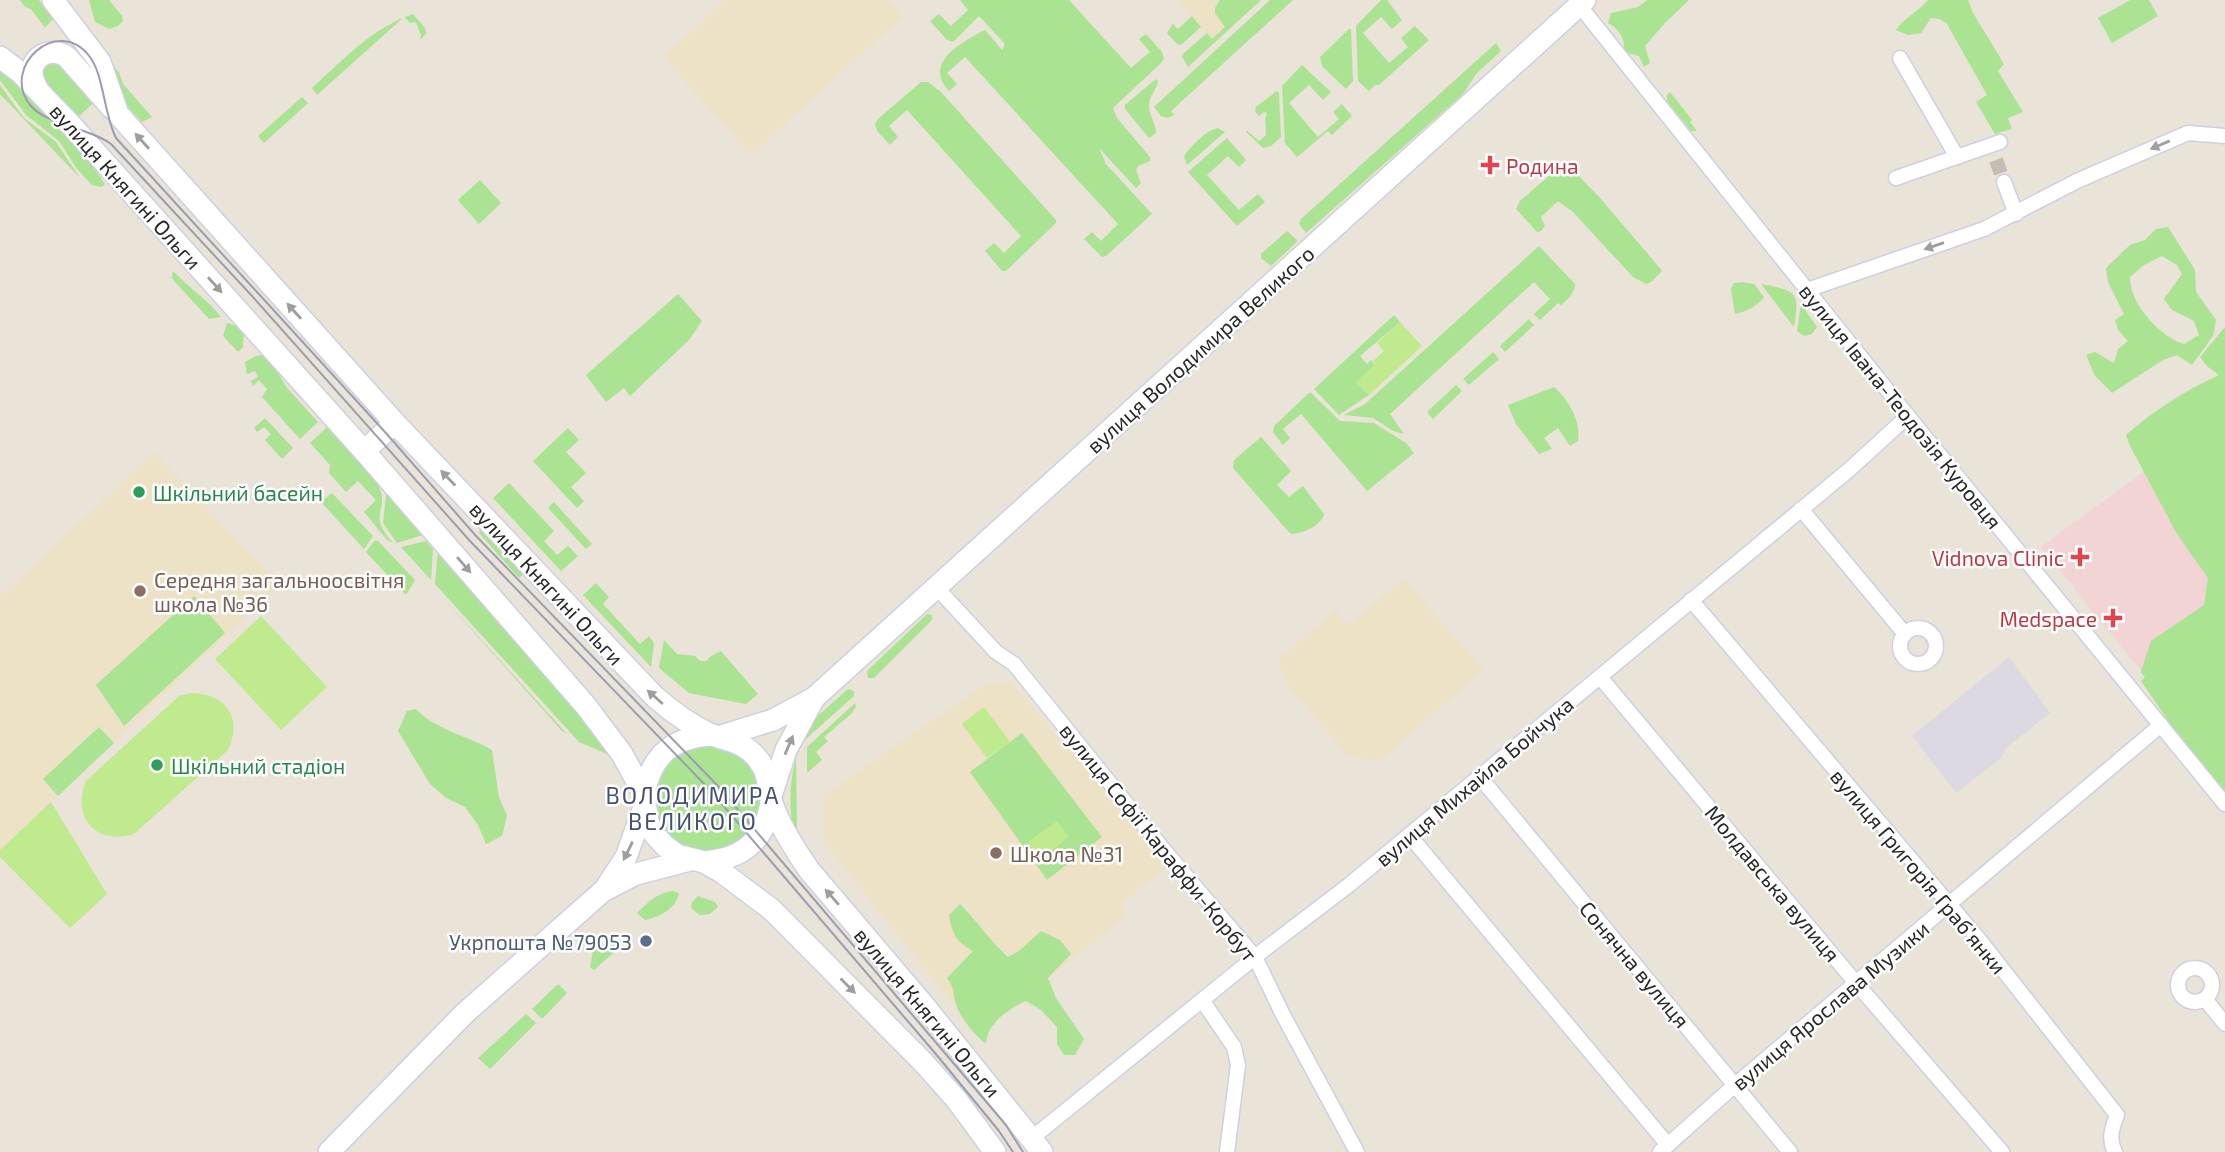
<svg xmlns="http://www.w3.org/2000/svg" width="2225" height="1152" viewBox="0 0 2225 1152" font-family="'Exo 2',sans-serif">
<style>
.industrial{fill:#dcd9e2}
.education{fill:#ede1c6}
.medical{fill:#f2d4d4}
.green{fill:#aae392;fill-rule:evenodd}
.pitch{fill:#bfea8d}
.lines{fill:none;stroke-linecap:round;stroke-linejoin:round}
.street-tunnel{stroke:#c3bdb4;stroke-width:14;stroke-dasharray:14 7;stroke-linecap:butt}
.street-casing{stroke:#cdd0e1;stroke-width:17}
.secondary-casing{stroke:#cdd0e1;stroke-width:24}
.street{stroke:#fff;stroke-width:14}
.secondary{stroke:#fff;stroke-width:21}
.tram{stroke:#9b9db2;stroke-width:2}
.oneway{fill:#9e9e9e}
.health-dot{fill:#e0444e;stroke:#fff;stroke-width:2.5}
.leisure-dot{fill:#2e9e5b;stroke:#fff;stroke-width:2.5}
.education-dot{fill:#8d6e63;stroke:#fff;stroke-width:2.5}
.service-dot{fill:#5c6f8a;stroke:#fff;stroke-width:2.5}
.labels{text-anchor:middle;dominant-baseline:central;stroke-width:5;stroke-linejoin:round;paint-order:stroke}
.health-label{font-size:21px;fill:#be3a42;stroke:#fff;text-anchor:end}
.street-label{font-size:21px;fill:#272727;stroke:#fff}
.leisure-label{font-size:21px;fill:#27864d;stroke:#fff;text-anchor:start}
.education-label{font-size:21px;fill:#785e54;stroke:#fff;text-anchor:start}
.service-label{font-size:21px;fill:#4e5e75;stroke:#fff;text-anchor:end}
.neighbourhood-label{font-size:23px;letter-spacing:2px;fill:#474e77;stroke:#fff}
</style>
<rect width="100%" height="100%" fill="#eae3d7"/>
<!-- industrial -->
<polygon class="industrial" points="2009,657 2050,713 2006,748 2001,758 1956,793 1912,736"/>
<!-- education -->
<g class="education">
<polygon points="726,0 888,0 903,17 751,155 663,57"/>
<polygon points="1177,0 1256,0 1212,40"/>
<polygon points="154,452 280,585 0,850 0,597"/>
<polygon points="1404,579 1484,670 1379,762 1349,757 1289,687 1278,660 1335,610 1348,625"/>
<polygon points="1011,682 1169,866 1120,904 1127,916 977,1035 823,841 823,796 985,684"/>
</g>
<!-- medical -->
<polygon class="medical" points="2225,412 2225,775 2041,547"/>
<!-- green -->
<g class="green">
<polygon points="20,0 39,0 53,19 45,28 31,9 25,7"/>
<polygon points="89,0 109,0 122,16 123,21 118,26 109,29 95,22"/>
<path d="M960 0H1069L1131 68 1150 52 1139 39 1146 34 1162 52 1164 58 1161 63 1113 108 1117 118 1150 157V161L1138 166 1136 170 1141 183 1136 188 1099 148 1106 164 1152 214 1106 256 1102 257 1084 239 1092 232 1101 241 1118 224 965 57 947 73 957 84 949 91C922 63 962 42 985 30L1002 50 1005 44 979 16 953 42 947 40 930 21 939 14 951 26 968 10Z"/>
<polygon points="1220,0 1261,0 1188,67 1182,57 1184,53 1207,33 1212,39 1225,27 1215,13 1215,8"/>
<polygon points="1270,0 1293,0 1171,111 1174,115 1168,118 1161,116 1154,107"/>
<polygon points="1381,0 1387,0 1402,20 1392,29 1381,17 1363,33 1389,63 1408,47 1401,38 1415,26 1429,40 1379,85 1375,85 1369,91 1358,81 1356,26"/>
<path d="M1647 0H1689L1665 23 1645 46 1650 63 1644 67 1639 56 1624 52C1625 39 1620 29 1608 23L1611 13 1638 7Z"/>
<path d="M1928 0H1968L1973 13 2004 64 1998 71 2023 112 2008 118 2012 129 1995 134 1976 102 1987 95 1947 24 1940 19 1931 18 1921 33 1908 35 1896 30C1904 18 1919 11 1928 0Z"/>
<polygon points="2130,0 2149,0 2158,16 2112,43 2098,18"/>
<path d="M413 14 425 28 426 34 420 40 421 35 416 22 410 23 404 17 317 95 312 88C343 60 372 28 413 14Z"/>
<polygon points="1192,16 1201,27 1181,45 1177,44 1167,33 1173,24 1178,29"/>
<polygon points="1349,29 1351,29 1353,81 1346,89 1322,66 1320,57"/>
<polygon points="1496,43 1501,51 1476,74 1463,94 1306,233 1299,224 1301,219"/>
<polygon points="95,46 119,72 123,84 152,117 142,122 116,94"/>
<polygon points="56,59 96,101 79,116 70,113 36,73 37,68"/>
<polygon points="1302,65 1331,92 1323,100 1309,85 1289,103 1318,137 1339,119 1333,112 1342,104 1352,116 1332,135 1328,131 1297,157 1285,143 1282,86"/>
<path d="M0 68C42 99 77 141 105 184L102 187 92 185 77 169 59 141 26 115 0 80Z"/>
<path d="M1156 79 1158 82C1156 90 1150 95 1149 104 1148 114 1156 122 1156 133L1149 138 1125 109V105Z"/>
<polygon points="921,82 928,82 941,92 1056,220 1056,223 1006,271 1002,271 985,251 994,243 1004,253 1021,236 907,110 889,126 898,137 890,145 877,131 875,124 878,119"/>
<polygon points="0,85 24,118 56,142 80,178 0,94"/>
<polygon points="1277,91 1279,93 1281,137 1271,146 1263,148 1246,132 1246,130 1259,141 1266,135 1265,119 1267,113 1264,112 1259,116 1255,111 1256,107"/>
<polygon points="1670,92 1692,120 1690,122 1697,131 1691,131 1667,101 1667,95"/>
<polygon points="302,97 308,103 264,143 258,136"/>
<path d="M1218 128 1225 132 1187 165 1184 156C1191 146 1205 131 1218 128Z"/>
<polygon points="1227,138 1246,160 1239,167 1228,156 1207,175 1239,210 1258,194 1265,202 1237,226 1188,172"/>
<polygon points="1565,162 1600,198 1659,267 1662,271 1651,282 1646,284 1633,277 1572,211 1559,202 1557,202 1541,217 1545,226 1541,231 1537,232 1516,209 1520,201"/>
<polygon points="480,180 501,203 479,224 458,200"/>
<path d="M2168 227 2195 270 2196 292 2216 320 2213 336 2192 365 2177 355 2163 360 2112 393 2095 376 2086 355 2095 352 2114 363 2118 349 2128 341 2118 330 2115 320 2124 314 2108 282 2106 268 2130 245 2145 240 2156 229ZM2162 256 2177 265 2182 274 2164 299 2172 310 2194 321 2199 335 2184 344C2160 337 2129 303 2130 277L2144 265Z"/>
<polygon points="1287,231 1297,240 1296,243 1271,266 1261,258 1261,254"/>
<path d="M1539 246 1575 284C1575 293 1567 300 1561 305L1558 303 1540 320 1534 314 1550 299 1534 282 1390 414 1404 434 1393 431 1373 418 1344 415 1365 404Z"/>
<path d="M173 271C189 288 207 299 221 317L209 319 175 282 172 278Z"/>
<path d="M1742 282 1754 284 1764 297C1758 306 1745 312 1735 314L1731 289 1734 283Z"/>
<path d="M1761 284C1797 291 1800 291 1794 327Z"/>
<polygon points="678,294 702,321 689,340 630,396 624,388 606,402 586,375"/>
<polygon points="1801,304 1817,327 1812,334 1804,336 1797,331"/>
<polygon points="1394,315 1400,322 1360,356 1367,364 1371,360 1375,365 1356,382 1369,395 1339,415 1314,389"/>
<polygon points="1529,319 1534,325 1505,352 1500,346"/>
<polygon points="227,323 237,326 244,332 243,347 238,352 223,336"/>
<path d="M2225 327V793L2190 753 2141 681 2145 677 2141 672 2151 641 2204 605 2208 578 2177 534 2130 446 2126 435C2153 411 2186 390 2219 375L2208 367 2200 357Z"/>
<polygon points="1493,352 1499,359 1469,385 1463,379"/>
<polygon points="263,355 268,357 287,388 318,422 300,439 262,397 267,389 259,380 253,386 251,381 258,377 255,371 247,374 245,362 256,356"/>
<polygon points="1456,385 1462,391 1433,419 1427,412"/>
<path d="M1554 387C1569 400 1581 421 1578 441L1570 446 1558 428 1544 438 1552 449 1539 454 1516 424 1508 405Z"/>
<polygon points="1310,392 1340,421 1374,423 1406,443 1414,453 1367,491 1301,414 1283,429 1290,438 1283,445 1273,432 1274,426"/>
<polygon points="265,418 293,448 282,459 265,440 271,434 264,427 257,432 254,428"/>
<path d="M327 427C340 442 372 471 379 487 390 511 366 513 393 543L387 540 364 512 376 500 358 481 346 492 329 473 330 465 310 443Z"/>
<polygon points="568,428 579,440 566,452 586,473 571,487 584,501 577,508 533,461"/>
<path d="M1261 437 1291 471 1277 485 1289 497 1303 486 1324 514C1321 526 1304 533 1291 534L1287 530 1233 468 1234 460Z"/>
<polygon points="509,483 554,531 544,541 557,555 568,546 578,556 561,571 493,498"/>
<polygon points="385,487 426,534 397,543 383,523 386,496"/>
<polygon points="332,493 373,536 364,549 321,502"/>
<polygon points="554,502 592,544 586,549 548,508"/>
<polygon points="471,516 526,572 519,578 479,533 480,528"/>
<polygon points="374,541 378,541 415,580 406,595 366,552"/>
<polygon points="426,541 433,549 431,580 401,547"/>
<polygon points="438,550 595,730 612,756 579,742 435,584"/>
<polygon points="596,583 609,597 603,604 640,644 649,636 654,643 651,667 583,595"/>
<polygon points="435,589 567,734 562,731"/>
<polygon points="194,596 225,633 124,726 96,685"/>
<polygon points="927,614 932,615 932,620 874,678 868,678 867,671"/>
<polygon points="664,640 677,654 695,656 700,661 706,661 711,656 721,651 758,694 746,704 689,693 659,668"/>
<polygon points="848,689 854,691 854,696 806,739 803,735 811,722"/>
<polygon points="855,703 856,707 852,713 824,737 828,741 816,752 822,760 807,773 807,747"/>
<path d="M416 709C434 729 468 736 492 750L499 797 507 816 502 836 486 844 478 825 465 807 446 798 430 784 398 731 407 711Z"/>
<polygon points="99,727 114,743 58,796 43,779"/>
<polygon points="1022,733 1102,837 1047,880 970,772"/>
<polygon points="708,741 742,755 754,769 760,786 761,805 755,822 744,837 729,848 711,853 676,845 653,817 652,781 673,751"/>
<path d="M796 757 797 830 794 831C788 806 790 782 796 757Z"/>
<path d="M672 891 679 893C676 909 659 917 645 920L637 913C647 903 657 893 672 891Z"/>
<polygon points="698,896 715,902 718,907 710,914 699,915 691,908 692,902"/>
<path d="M960 904C977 921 990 941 1008 957L1019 951 1041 931 1060 940 1071 954 1048 978 1056 998 1084 1039 1075 1055H1064L1057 1044V1027L1041 1010 1026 1001C1008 1009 987 1023 986 1044 976 1037 959 1016 956 1004 952 992 956 990 947 978L973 951C957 942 952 935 949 915Z"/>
<polygon points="603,944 618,944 621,946 594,970 590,967 593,951"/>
<polygon points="558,984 567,993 542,1019 532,1009"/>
<polygon points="526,1014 536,1023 490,1069 478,1058"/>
</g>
<!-- pitch -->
<g class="pitch">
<polygon points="1400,322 1422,346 1369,395 1356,382 1376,364 1373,361 1384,351 1377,343"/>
<polygon points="261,616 327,687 281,730 215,659"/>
<path d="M191 693C226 693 243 718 228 750L134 834C96 846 71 817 86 781L179 696Z"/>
<polygon points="984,707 1010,742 987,758 962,724"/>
<polygon points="51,802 107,894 70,928 0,857 0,850"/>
<polygon points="1057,821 1069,837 1040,859 1028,842"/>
</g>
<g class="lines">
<!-- street-tunnel -->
<polyline class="street-tunnel" points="1996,160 2004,182"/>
<!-- street casing -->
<g class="street-casing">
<g id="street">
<polyline points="1579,5 1908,416 2225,804"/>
<polyline points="1900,58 1957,157"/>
<polyline points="1896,178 2000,142"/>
<polyline points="2004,182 2016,214"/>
<polyline points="1807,290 1984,229 2079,180 2188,133 2225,136"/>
<polyline points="1801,509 1905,634"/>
<polyline points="936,587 996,652 1014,664 1159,844 1255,957 1283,1015 1357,1152"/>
<path d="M1691 600 1982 943 2117 1115C2112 1128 2108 1139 2115 1152"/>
<circle cx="1918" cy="646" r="18"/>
<polyline points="1600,677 1856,983 2002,1152"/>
<polyline points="1479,776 1790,1152"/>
<polyline points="1409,835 1668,1145"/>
<circle cx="2195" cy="985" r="17"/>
<polyline points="2205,999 2225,1024"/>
<polyline points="1202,1000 1234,1047 1238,1065 1227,1152"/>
<polyline points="1032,1138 1265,949 1349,885 1850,469 1908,416"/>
<polyline points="1660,1152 1735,1085 2161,725"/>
</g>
</g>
<!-- secondary casing -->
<g class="secondary-casing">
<g id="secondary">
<path d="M53 0 100 62 118 114 395 423 655 697C671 711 690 725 710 734 727 741 743 741 757 758 770 774 767 786 772 803 779 825 796 851 809 870L922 1003 1042 1152"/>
<polyline points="0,57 21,73 72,126 364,451 586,706 622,754 644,794 648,822 655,835 665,846 677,855 704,862 723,873 771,909 923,1062 956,1099 995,1152"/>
<path d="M38 90C35 84 32 79 32 73 32 54 54 47 67 57L112 108"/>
<polyline points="364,451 395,423"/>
<polyline points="721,736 773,720 814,698 1585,0"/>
<polyline points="772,793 786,750 814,698"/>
<path d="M644 794C651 756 672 737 712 735"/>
<path d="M704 862C743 859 765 841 771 802"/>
<polyline points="607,886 626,857 644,807"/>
<polyline points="329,1152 465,1013 603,891 636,874 690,860"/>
</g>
</g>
<!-- street -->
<use href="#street" class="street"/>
<!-- secondary -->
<use href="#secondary" class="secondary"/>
<!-- tram -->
<path class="tram" d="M1013 1152 999 1131 935 1053 709 789 470 541 252 296 111 144C88 127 48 126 30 105 0 67 58 14 90 57 104 76 104 115 116 138L385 432 476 536 716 784 1006 1125 1023 1152"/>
</g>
<!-- one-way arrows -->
<defs><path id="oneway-solid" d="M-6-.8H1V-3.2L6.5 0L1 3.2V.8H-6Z" transform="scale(1.75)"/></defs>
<g class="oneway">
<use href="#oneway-solid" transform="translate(142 141) rotate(-132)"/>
<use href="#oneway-solid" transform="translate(2160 145) rotate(157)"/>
<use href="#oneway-solid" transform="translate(1934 246) rotate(161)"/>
<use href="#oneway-solid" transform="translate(215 285) rotate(48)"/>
<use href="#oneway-solid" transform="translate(294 311) rotate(-132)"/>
<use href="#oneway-solid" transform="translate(448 478) rotate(-134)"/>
<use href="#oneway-solid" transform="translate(464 565) rotate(49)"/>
<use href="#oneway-solid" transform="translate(655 697) rotate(-138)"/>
<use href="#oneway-solid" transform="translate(789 745) rotate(-67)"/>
<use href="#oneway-solid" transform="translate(628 851) rotate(116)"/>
<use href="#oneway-solid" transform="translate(832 897) rotate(-131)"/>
<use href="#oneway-solid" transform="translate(848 986) rotate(45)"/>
</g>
<!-- markers -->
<g class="health-dot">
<path d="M1486.5 154.5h7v7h7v7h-7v7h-7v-7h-7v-7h7z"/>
<path d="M2076.5 546.5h7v7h7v7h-7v7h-7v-7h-7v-7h7z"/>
<path d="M2109.5 607.5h7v7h7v7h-7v7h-7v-7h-7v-7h7z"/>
</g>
<g class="leisure-dot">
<circle cx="139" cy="492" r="7"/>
<circle cx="157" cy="765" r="7"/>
</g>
<g class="education-dot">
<circle cx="140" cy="591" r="7"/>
<circle cx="996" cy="853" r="7"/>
</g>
<circle class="service-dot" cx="646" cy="941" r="7"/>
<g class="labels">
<!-- health labels -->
<g class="health-label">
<text x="1506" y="165" text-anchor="start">Родина</text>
<text x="2064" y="557">Vidnova Clinic</text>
<text x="2097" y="618">Medspace</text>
</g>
<!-- street labels -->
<g class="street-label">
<text transform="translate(126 186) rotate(48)">вулиця Княгині Ольги</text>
<text transform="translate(1200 349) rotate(-42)">вулиця Володимира Великого</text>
<text transform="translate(1901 406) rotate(51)">вулиця Івана-Теодозія Куровця</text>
<text transform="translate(547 583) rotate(47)">вулиця Княгині Ольги</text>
<text transform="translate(1474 781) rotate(-40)">вулиця Михайла Бойчука</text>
<text transform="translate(1159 842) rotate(51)">вулиця Софії Караффи-Корбут</text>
<text transform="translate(1919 871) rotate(50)">вулиця Григорія Грабʼянки</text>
<text transform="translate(1773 883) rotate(50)">Молдавська вулиця</text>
<text transform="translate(1635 964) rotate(50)">Сонячна вулиця</text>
<text transform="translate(1830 1005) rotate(-40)">вулиця Ярослава Музики</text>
<text transform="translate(928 1012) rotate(50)">вулиця Княгині Ольги</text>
</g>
<!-- leisure labels -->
<g class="leisure-label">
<text x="153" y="492">Шкільний басейн</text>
<text x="171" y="765">Шкільний стадіон</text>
</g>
<!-- education labels -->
<g class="education-label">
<text x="154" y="579">Середня загальноосвітня<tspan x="154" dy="24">школа №36</tspan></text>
<text x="1010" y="853">Школа №31</text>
</g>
<!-- service labels -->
<g class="service-label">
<text x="632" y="941">Укрпошта №79053</text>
</g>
<!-- neighbourhood labels -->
<g class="neighbourhood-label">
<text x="693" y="795">ВОЛОДИМИРА<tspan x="693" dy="26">ВЕЛИКОГО</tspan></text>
</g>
</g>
</svg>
